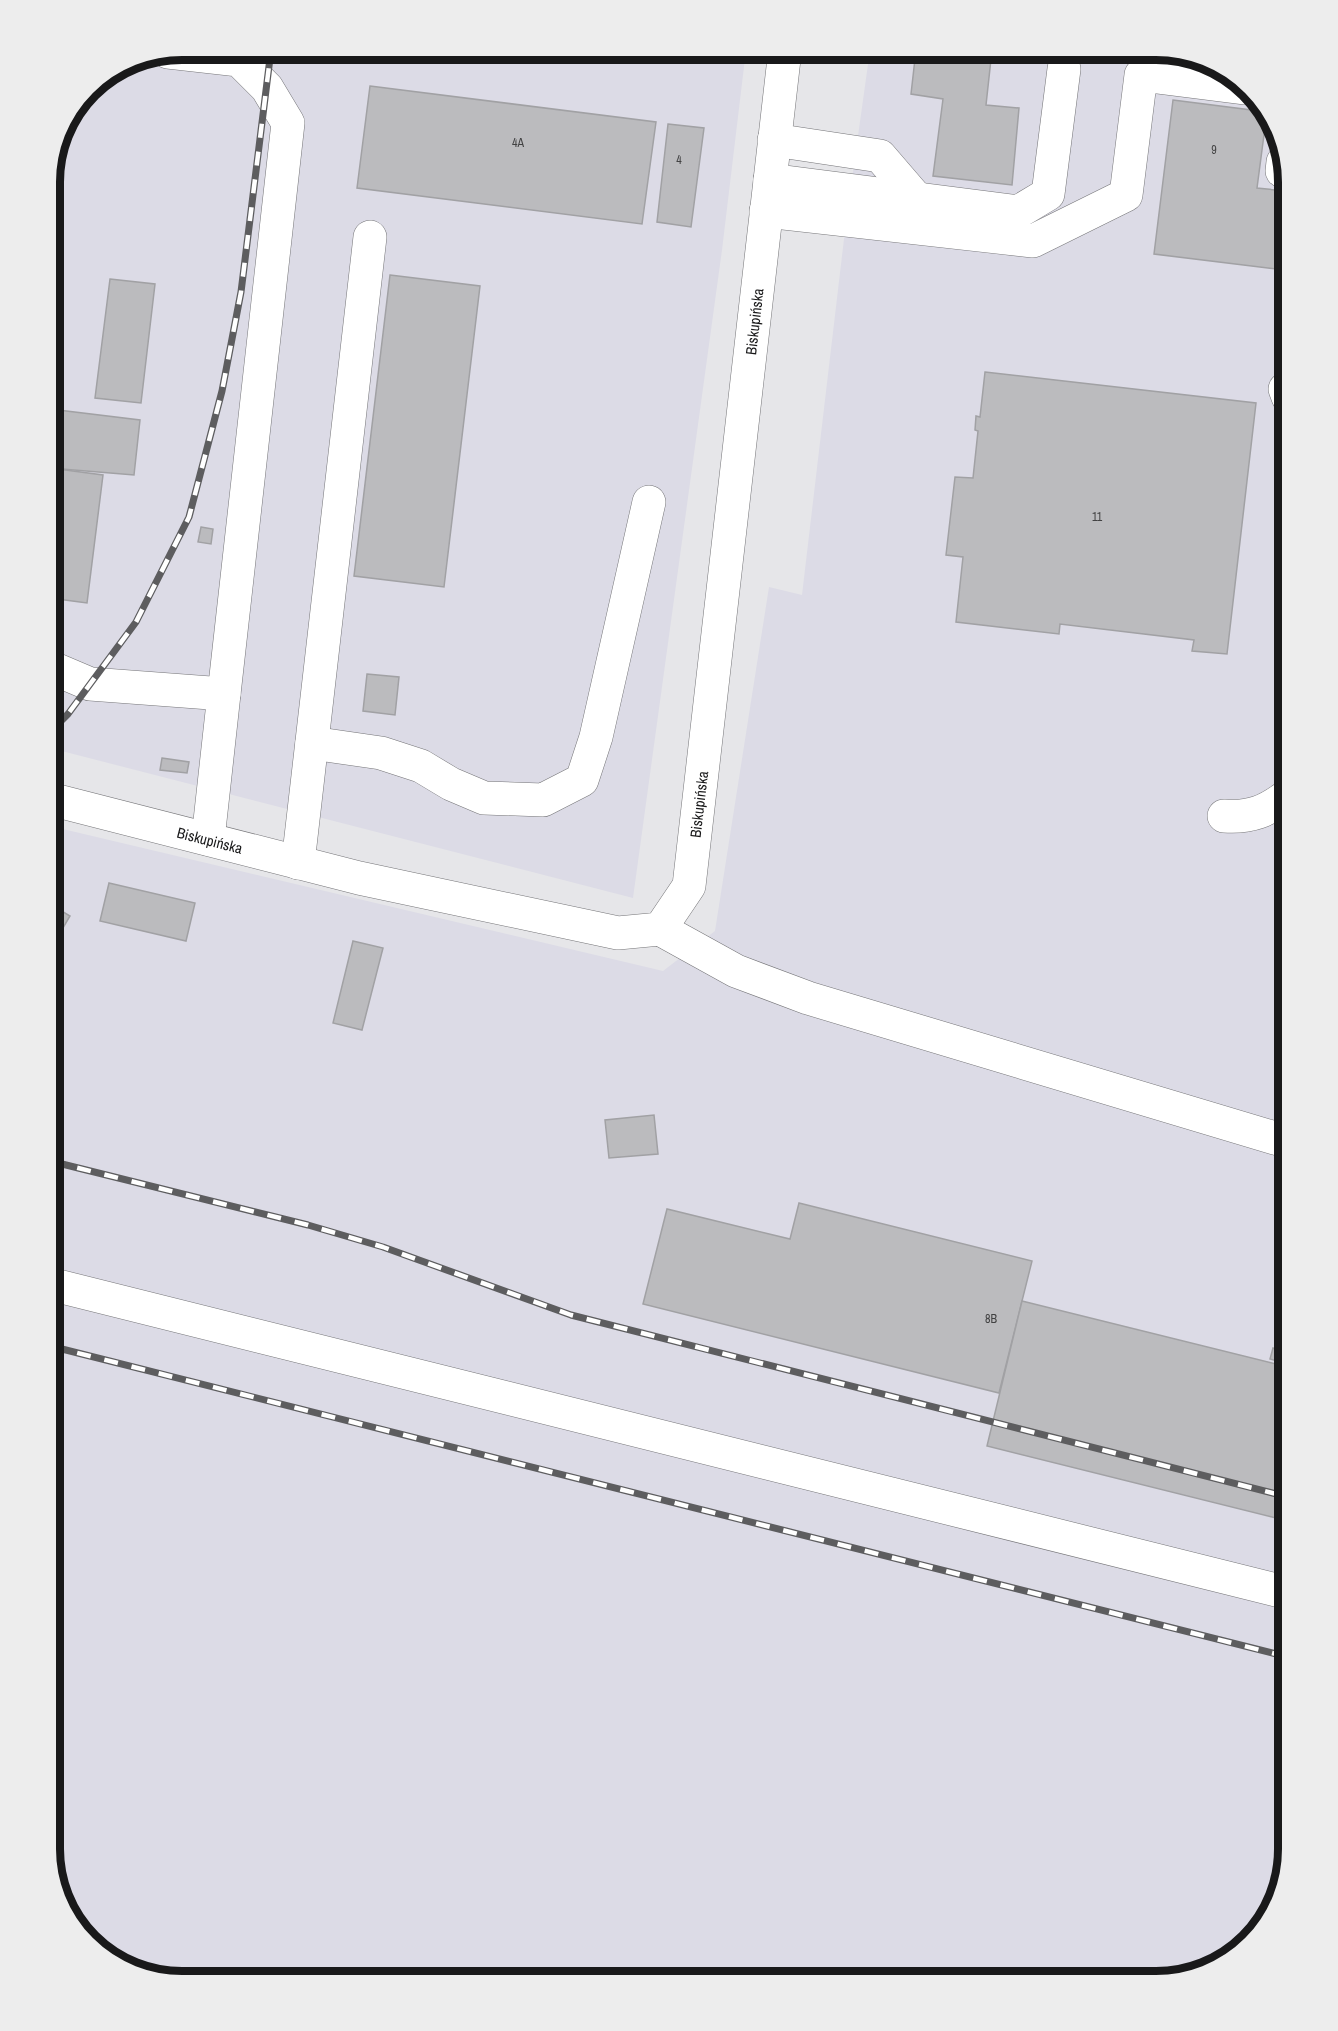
<svg xmlns="http://www.w3.org/2000/svg" width="1338" height="2031" viewBox="0 0 1338 2031" font-family="'Archivo Narrow',sans-serif">
<style>
.built{fill:#dcdbe6}
.building{fill:#bbbbbe;stroke:#a1a1a4;stroke-width:1.5}
.lines{fill:none;stroke-linecap:round;stroke-linejoin:round}
.minor-casing{stroke:#757578;stroke-width:34}
.minor{stroke:#fff;stroke-width:33}
.rail-casing{stroke:#5d5d5f;stroke-width:7}
.rail{stroke:#fff;stroke-width:4.5;stroke-dasharray:14;stroke-linecap:butt}
.labels{text-anchor:middle;dominant-baseline:central;stroke-width:6;stroke-linejoin:round;paint-order:stroke}
.number-label{font-size:12px;fill:#424243}
.street-label{font-size:15px;fill:#19191a;stroke:#fff}
.rim{fill:none;stroke:#19191a;stroke-width:8}
</style>
<rect width="100%" height="100%" fill="#e6e6e9"/>
<!-- built -->
<g class="built">
<polygon points="182,50 746,50 722,250 633,898 50,748 50,173 60,131 88,88 131,59"/>
<polygon points="870,50 1165,50 1223,67 1271,116 1288,182 1288,1850 1271,1916 1222,1964 1157,1981 174,1981 115,1964 67,1915 50,1849 50,826 663,971 715,931 769,587 802,595 846,222"/>
</g>
<!-- building -->
<g class="building">
<polygon points="916,50 992,50 986,105 1019,108 1012,185 933,176 943,99 911,94"/>
<polygon points="370,86 656,122 642,224 357,188"/>
<polygon points="1173,100 1267,112 1257,188 1285,191 1276,269 1154,254"/>
<polygon points="668,124 704,128 691,227 657,222"/>
<polygon points="390,275 480,286 444,587 354,576"/>
<polygon points="110,279 155,284 141,403 95,398"/>
<polygon points="985,372 1256,403 1227,654 1192,651 1194,640 1060,624 1059,634 956,622 963,557 946,555 955,477 973,478 978,431 975,430 976,416 980,417"/>
<polygon points="50,409 140,420 134,475 50,468"/>
<polygon points="50,468 103,475 87,603 50,598"/>
<polygon points="201,527 213,529 211,544 198,542"/>
<polygon points="367,674 399,677 395,715 363,711"/>
<polygon points="162,758 189,762 187,773 160,770"/>
<polygon points="109,883 195,903 186,941 100,921"/>
<polygon points="50,904 70,916 50,950"/>
<polygon points="353,941 383,948 362,1030 333,1023"/>
<polygon points="654,1115 658,1154 609,1158 605,1120"/>
<polygon points="799,1203 1032,1261 999,1393 643,1304 667,1209 790,1239"/>
<polygon points="50,1224 59,1226 56,1241 50,1239"/>
<polygon points="1022,1301 1288,1367 1288,1521 987,1446"/>
<polygon points="1273,1348 1288,1352 1288,1364 1270,1359"/>
</g>
<g class="lines">
<!-- minor casing -->
<g class="minor-casing">
<g id="minor">
<polyline points="168,52 239,60 267,88 288,123 224,694"/>
<polyline points="774,140 880,156 917,199"/>
<polyline points="1283,162 1282,171 1286,172"/>
<polyline points="770,180 1018,212 1048,194 1064,69"/>
<polyline points="766,211 1033,241 1126,195 1141,75 1244,88"/>
<polyline points="1285,389 1288,397"/>
<polyline points="50,667 90,684 224,694 208,839"/>
<polyline points="312,743 381,753 421,766 451,784 484,798 543,800 582,780 596,737 649,502"/>
<path id="s1" d="M50 799 359 878 618 933 660 929 689 886 785 50"/>
<path d="M1224 816C1251 818 1267 811 1288 795"/>
<polyline points="298,863 370,237"/>
<polyline points="660,929 736,971 808,998 1288,1142"/>
<polyline points="50,1284 1288,1593"/>
</g>
</g>
<!-- minor -->
<use href="#minor" class="minor"/>
<!-- rail casing -->
<g class="rail-casing">
<g id="rail">
<polyline points="50,732 68,714 136,622 189,517 222,391 241,292 271,50"/>
<polyline points="50,1161 308,1225 383,1247 571,1315 1288,1497"/>
<polyline points="50,1346 1288,1657"/>
</g>
</g>
<!-- rail -->
<use href="#rail" class="rail"/>
</g>
<g class="labels">
<!-- number labels -->
<g class="number-label">
<text x="518" y="143">4A</text>
<text x="1214" y="150">9</text>
<text x="679" y="160">4</text>
<text x="1097" y="517">11</text>
<text x="991" y="1319">8B</text>
</g>
<!-- street labels -->
<g class="street-label">
<text stroke="none"><textPath href="#s1" startOffset="1246">Biskupińska</textPath></text>
<text stroke="none"><textPath href="#s1" startOffset="760">Biskupińska</textPath></text>
<text stroke="none"><textPath href="#s1" startOffset="165">Biskupińska</textPath></text>
</g>
</g>
<!-- crop -->
<path d="M0 0H1338V2031H0ZM182 60H1156A122 122 0 0 1 1278 182V1849A122 122 0 0 1 1156 1971H182A122 122 0 0 1 60 1849V182A122 122 0 0 1 182 60Z" fill="#ededed" fill-rule="evenodd"/>
<path class="rim" d="M182 60H1156A122 122 0 0 1 1278 182V1849A122 122 0 0 1 1156 1971H182A122 122 0 0 1 60 1849V182A122 122 0 0 1 182 60Z"/>
</svg>
